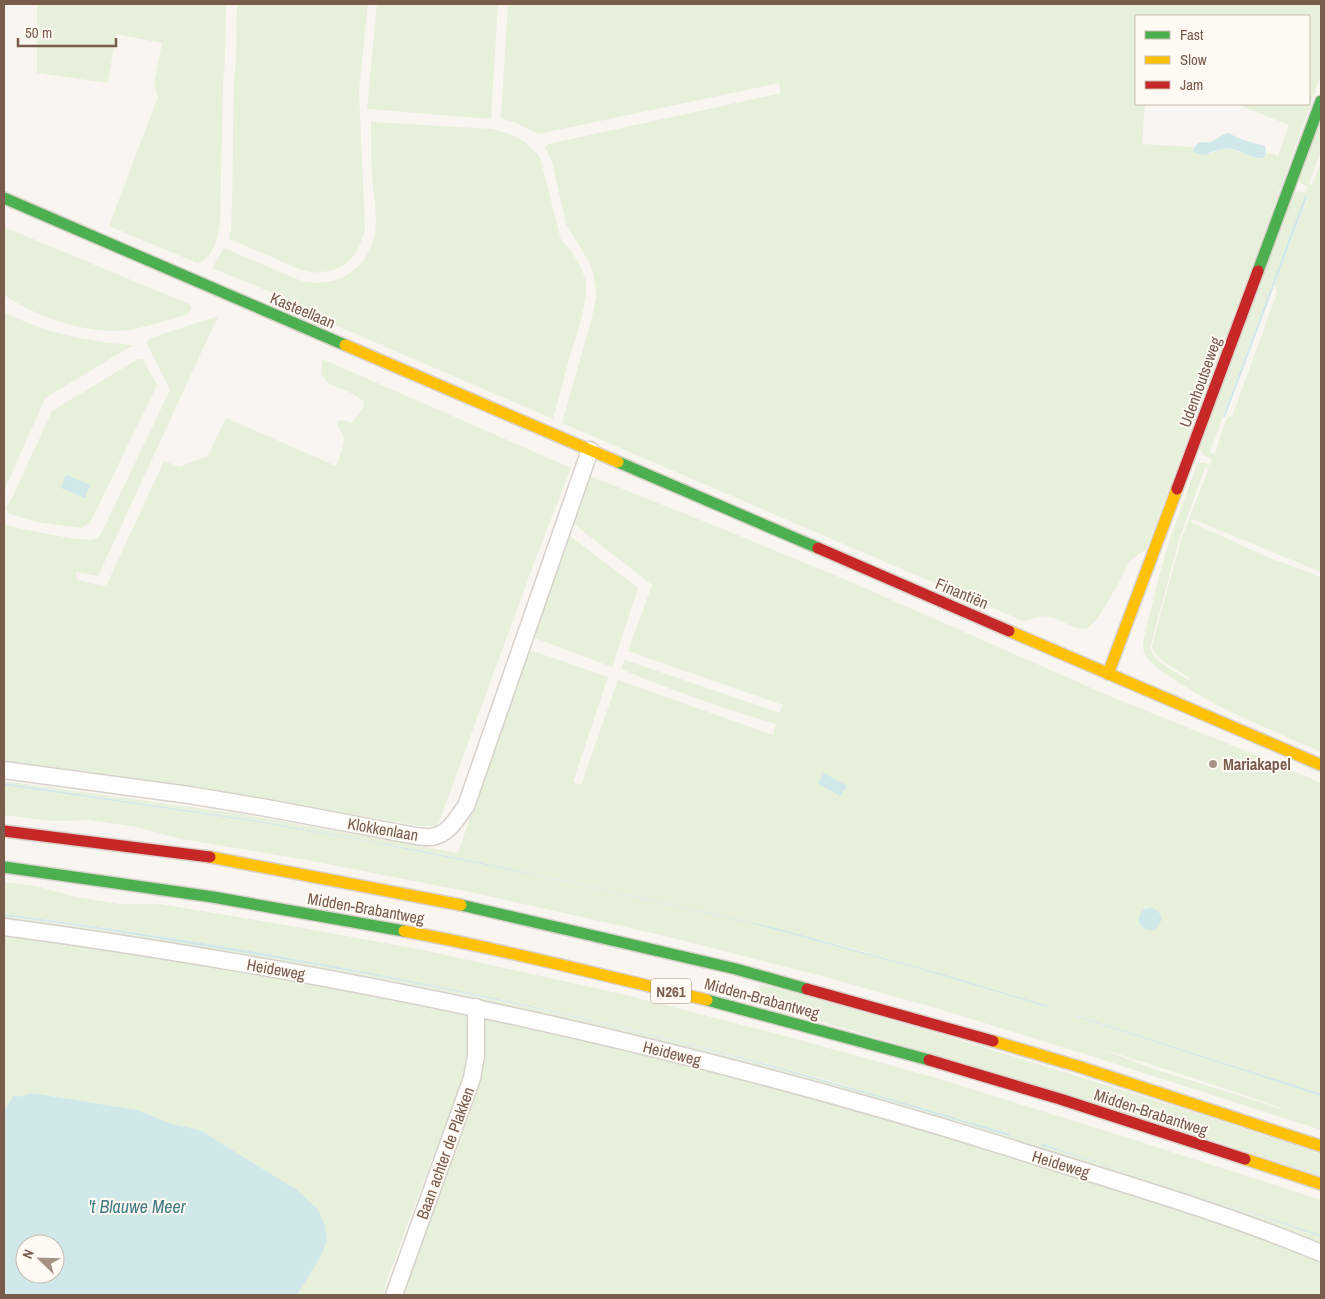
<svg xmlns="http://www.w3.org/2000/svg" width="1325" height="1299" viewBox="0 0 1325 1299" font-family="'Archivo Narrow',sans-serif">
<style>
.green{fill:#e7f0db;fill-rule:evenodd}
.water{fill:#d0e8ea;fill-rule:evenodd}
.lines{fill:none;stroke-linecap:round;stroke-linejoin:round}
.street-casing{stroke:#d7d1cb;stroke-width:19}
.fast-casing{stroke:#d9d2cb;stroke-width:14}
.slow-casing{stroke:#d9d2cb;stroke-width:14}
.jam-casing{stroke:#d9d2cb;stroke-width:14}
.street{stroke:#fefefd;stroke-width:16}
.fast{stroke:#4caf50;stroke-width:11}
.slow{stroke:#ffc107;stroke-width:11}
.jam{stroke:#c62828;stroke-width:11}
.poi-dot{fill:#a69286;stroke:#fffaf3;stroke-width:2}
.labels{text-anchor:middle;dominant-baseline:central;stroke-width:4;stroke-linejoin:round;paint-order:stroke}
.shield{fill:#fffaf3;stroke:#a28b7f;stroke-width:1}
.shield-label{font-size:15px;font-weight:bold;fill:#7a5c4d}
.street-label{font-size:16px;fill:#7a5c4d;stroke:#fffaf3}
.poi-label{font-size:16px;font-weight:bold;fill:#7a5c4d;stroke:#fffaf3;text-anchor:start}
.water-label{font-size:18px;font-style:italic;fill:#437c86;stroke:#fffaf3}
</style>
<rect width="100%" height="100%" fill="#f9f5f0"/>
<!-- green -->
<g class="green">
<path d="M37 4H226L225 58 223 85 220 222C218 236 214 259 197 263L109 226 158 97 154 83 162 43 116 34 108 83 37 73Z"/>
<path d="M237 4H368L359 90 365 230C358 251 352 266 329 271 323 272 316 273 310 272 298 270 286 263 274 258 259 252 244 245 229 239L231 229 232 204 234 79 236 60Z"/>
<polygon points="377,4 498,4 491,119 367,109"/>
<path d="M508 4H1321V75L1263 236 1146 550 1138 554 1129 562 1118 584 1098 618 1087 629 1073 627 1055 618 1042 616 1023 621 562 423 591 321 596 299V291L593 272 589 262 566 224 552 162 545 147 549 144 781 93 779 83 538 134 516 123 501 118ZM1136 16H1309V104H1236L1289 125 1278 156 1266 152 1264 158 1258 159 1232 149H1221L1209 154 1193 152 1194 147 1142 144 1145 104H1136Z"/>
<path d="M1321 119V151L1309 183 1310 185H1312L1321 162V572L1192 519 1191 522 1265 556 1321 577V752C1270 729 1216 709 1169 676 1161 671 1152 664 1146 656 1143 651 1143 647 1143 641L1161 569 1171 536 1197 464 1203 462 1209 465V467L1212 459 1203 455 1199 448 1294 193 1301 191 1305 193 1308 187 1302 184 1299 178ZM1306 195 1308 197 1275 284 1277 293 1232 417 1228 415 1214 455 1213 453H1211L1210 451ZM1207 467 1208 470 1181 540 1152 646C1154 659 1179 671 1190 678V680H1189C1177 673 1153 661 1150 648L1179 540 1205 468Z"/>
<path d="M371 122 493 129 515 136 525 142 540 157 561 240C572 251 581 264 585 279 590 299 575 339 569 359 564 379 558 399 553 419L342 328 299 311 284 299 273 293 212 268 224 248 299 280C335 290 368 271 375 233 378 216 373 193 372 176 371 158 371 140 371 122Z"/>
<path d="M4 227 191 305V309L187 315C170 319 153 325 135 329 92 337 39 318 4 295Z"/>
<path d="M4 312C44 333 88 342 133 345L45 398 4 491Z"/>
<path d="M218 316 98 576 76 572 77 580 103 586 107 584 164 461 179 467 208 456 226 418 336 466C339 457 346 444 343 435 342 431 338 428 337 424L338 421 342 420 352 423 363 408 364 404 362 400 351 393 329 384 321 374 322 359 571 468 534 563 439 822 436 826H420C282 802 143 777 4 762V522L6 525 22 529 69 538 90 540 98 538 102 532 170 390 147 344 148 340 154 337Z"/>
<polygon points="138,359 144,359 146,365 157,385 90,523 81,528 36,522 8,513 6,508 13,496 52,411"/>
<path d="M590 476 718 527 851 582 1114 698 1251 753 1321 783V1094L1076 1015 1075 1016 1321 1096V1130L1091 1056 936 1008 814 974 661 935 475 893 312 861 181 839 137 827 89 820 51 821 4 815V785L257 822 365 841 536 875 750 923 913 967 1048 1007V1006L855 949 746 921 516 870 418 850 259 821 4 783V781L241 814 458 853 527 649 608 677 573 782 581 785 618 680 773 735 776 724C725 709 671 690 621 669L625 660 780 713 783 705 628 651 652 585 574 524ZM1099 1048 1239 1093 1294 1113 1151 1068Z"/>
<polygon points="569,535 638,588 612,667 532,637"/>
<path d="M4 882 36 886 76 897 119 904H160L297 927 423 950 618 993 774 1033 933 1077 1122 1136 1321 1200V1235L1043 1144 1042 1146C1136 1173 1229 1205 1321 1237V1247L744 1066 4 923V916L124 933 282 958 409 982 569 1016 650 1035 859 1090C832 1080 802 1074 774 1066 715 1050 655 1035 596 1021 400 976 202 939 4 914ZM865 1092 1011 1135V1136Z"/>
<path d="M4 932 171 956 466 1014 469 1029 468 1065 459 1098 432 1159 387 1280 383 1295H297L320 1258 318 1209 297 1190 200 1130 172 1124 137 1110 32 1093C17 1097 11 1098 4 1113Z"/>
<path d="M761 984C950 1035 1136 1093 1321 1154V1176C1134 1114 946 1055 756 1004Z"/>
<polygon points="490,1017 809,1094 1156,1199 1321,1258 1321,1295 401,1295 425,1226 471,1108 480,1066 483,1022"/>
</g>
<!-- water -->
<g class="water">
<path d="M1229 133C1241 141 1253 142 1265 146L1266 152 1264 158C1252 160 1242 150 1231 149 1221 147 1213 153 1203 155L1193 152C1196 140 1201 143 1210 142 1217 140 1221 134 1229 133Z"/>
<polygon points="1308,195 1225,417 1223,417 1305,196"/>
<polygon points="66,475 90,485 85,498 61,488"/>
<polygon points="824,773 847,786 840,796 818,783"/>
<polygon points="4,783 259,821 418,850 516,870 776,928 935,972 1048,1006 1047,1007 913,967 750,923 536,875 365,841 257,822 4,785"/>
<circle cx="1150" cy="919" r="11"/>
<path d="M4 914C268 948 531 1000 788 1070 839 1084 891 1099 943 1114 957 1119 972 1123 987 1127 995 1130 1005 1132 1011 1135L1009 1136C890 1100 771 1065 650 1035 503 999 353 970 203 946 137 935 71 924 4 916Z"/>
<polygon points="1075,1015 1321,1094 1321,1096 1075,1016"/>
<path d="M32 1093 137 1110 172 1124 200 1130 297 1190 318 1209 325 1226 327 1240 320 1258 297 1295H4V1113L8 1104 12 1100V1097L16 1095 18 1097ZM25 1244H55V1274H25Z"/>
<path d="M1043 1144 1321 1235V1237C1229 1205 1136 1173 1042 1146L1041 1145Z"/>
</g>
<g class="lines">
<!-- street casing -->
<g class="street-casing">
<g id="street">
<path d="M4 770 189 795 267 808 416 836C421 836 427 838 432 837 449 834 457 818 466 806L590 450"/>
<path d="M4 927C81 937 157 949 234 962 494 1006 752 1067 1004 1146 1110 1180 1218 1210 1321 1253"/>
<polyline points="394,1295 472,1078 476,1056 476,1007"/>
</g>
</g>
<!-- fast casing -->
<g class="fast-casing">
<g id="fast">
<polyline points="4,198 345,345"/>
<polyline points="1258,271 1321,101"/>
<polyline points="618,462 818,548"/>
<polyline points="4,867 213,897 404,931"/>
<polyline points="461,905 736,969 807,989"/>
<polyline points="707,1000 929,1060"/>
</g>
</g>
<!-- slow casing -->
<g class="slow-casing">
<g id="slow">
<polyline points="345,345 618,462"/>
<polyline points="1009,631 1321,765"/>
<polyline points="1108,674 1177,489"/>
<polyline points="210,857 461,905"/>
<path d="M404 931C506 950 606 976 707 1000"/>
<polyline points="993,1041 1077,1066 1321,1146"/>
<polyline points="1245,1159 1321,1184"/>
</g>
</g>
<!-- jam casing -->
<g class="jam-casing">
<g id="jam">
<polyline points="1177,489 1258,271"/>
<polyline points="818,548 1009,631"/>
<polyline points="4,831 210,857"/>
<polyline points="807,989 993,1041"/>
<polyline points="929,1060 1060,1099 1245,1159"/>
</g>
</g>
<!-- street -->
<use href="#street" class="street"/>
<!-- fast -->
<use href="#fast" class="fast"/>
<!-- slow -->
<use href="#slow" class="slow"/>
<!-- jam -->
<use href="#jam" class="jam"/>
</g>
<!-- markers -->
<circle class="poi-dot" cx="1213" cy="764" r="5"/>
<g class="labels">
<!-- shield labels -->
<rect class="shield" x="651" y="978.5" width="40" height="25" rx="4"/>
<g class="shield-label">
<text x="671" y="991">N261</text>
</g>
<!-- street labels -->
<g class="street-label">
<text transform="translate(303 310) rotate(23)">Kasteellaan</text>
<text transform="translate(1200 382) rotate(-70)">Udenhoutseweg</text>
<text transform="translate(962 593) rotate(23)">Finantiën</text>
<text transform="translate(383 829) rotate(10)">Klokkenlaan</text>
<text transform="translate(366 908) rotate(10)">Midden-Brabantweg</text>
<text transform="translate(276 969) rotate(10)">Heideweg</text>
<text transform="translate(762 998) rotate(15)">Midden-Brabantweg</text>
<text transform="translate(672 1053) rotate(14)">Heideweg</text>
<text transform="translate(1151 1112) rotate(18)">Midden-Brabantweg</text>
<text transform="translate(445 1153) rotate(-70)">Baan achter de Plakken</text>
<text transform="translate(1061 1164) rotate(17)">Heideweg</text>
</g>
<!-- poi labels -->
<g class="poi-label">
<text x="1223" y="764">Mariakapel</text>
</g>
<!-- water labels -->
<g class="water-label">
<text x="137" y="1206">'t Blauwe Meer</text>
</g>
</g>
<!-- border -->
<rect width="1325" height="1299" fill="none" stroke="#7a5c4d" stroke-width="10"/>
<!-- legend -->
<rect x="1135" y="15" width="175" height="90" fill="#fffaf3" stroke="#cabbb1"/>
<rect x="1145" y="31" width="25" height="8" fill="#4caf50" stroke="#cabbb1"/>
<text x="1180" y="40" font-size="15" fill="#7a5c4d">Fast</text>
<rect x="1145" y="56" width="25" height="8" fill="#ffc107" stroke="#cabbb1"/>
<text x="1180" y="65" font-size="15" fill="#7a5c4d">Slow</text>
<rect x="1145" y="81" width="25" height="8" fill="#c62828" stroke="#cabbb1"/>
<text x="1180" y="90" font-size="15" fill="#7a5c4d">Jam</text>
<!-- north arrow -->
<g transform="translate(40 1259) rotate(293)"><circle r="24" fill="#fffaf3" stroke="#cabbb1"/>
<path d="M0-4L9 19L0 12L-9 19Z" fill="#a69286"/>
<text y="-8" font-size="14" font-weight="bold" text-anchor="middle" fill="#7a5c4d">N</text>
</g>
<!-- scale -->
<path d="M18 38v8h98v-8" fill="none" stroke="#7a5c4d" stroke-width="2.5"/>
<text x="25" y="38" font-size="15" fill="#7a5c4d" stroke="#fffaf3" stroke-width="4" paint-order="stroke">50 m</text>
</svg>
